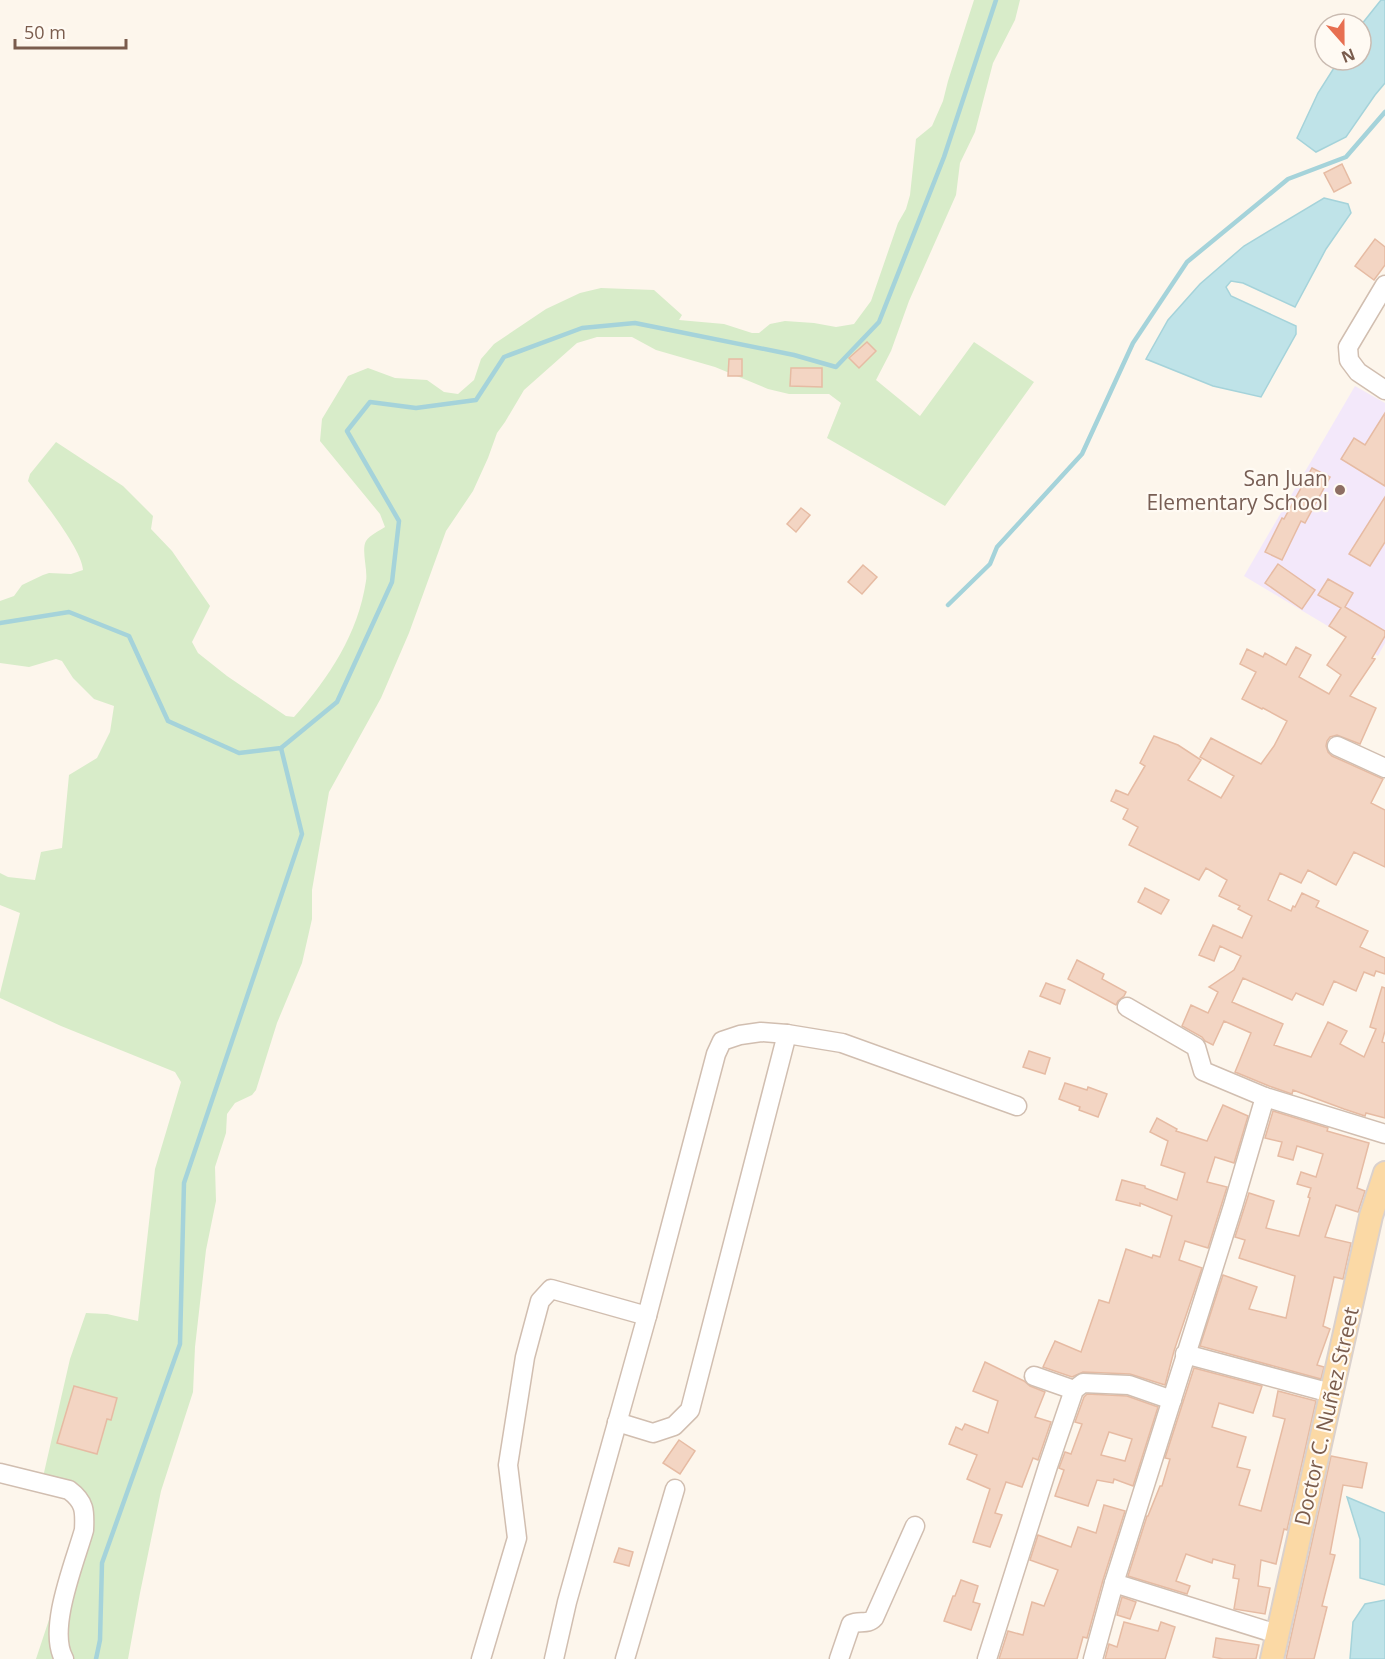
<svg xmlns="http://www.w3.org/2000/svg" width="1385" height="1659" viewBox="0 0 1385 1659" font-family="'Open Sans',sans-serif">
<style>
.education{fill:#f3e8fa}
.green{fill:#d8ecc9}
.water{fill:#bfe3e8;stroke:#a5d3da;stroke-width:1.5}
.lines{fill:none;stroke-linecap:round;stroke-linejoin:round}
.stream{stroke:#a5d3da;stroke-width:4.5}
.building{fill:#f3d5c3;stroke:#e6bba3;stroke-width:1.5;fill-rule:evenodd}
.minor-casing{stroke:#d1beb0;stroke-width:21}
.major-casing{stroke:#dad1cd;stroke-width:26}
.minor{stroke:#fff;stroke-width:18}
.major{stroke:#fbd9a5;stroke-width:22}
.education-dot{fill:#8d6e63;stroke:#fffaf3;stroke-width:2}
.labels{text-anchor:middle;dominant-baseline:central;stroke-width:4.5;stroke-linejoin:round;paint-order:stroke}
.education-label{font-size:21px;fill:#785e54;stroke:#fffaf3;text-anchor:end}
.street-label{font-size:21px;fill:#7a5c4d;stroke:#fffaf3}
</style>
<rect width="100%" height="100%" fill="#fdf6ec"/>
<!-- education -->
<polygon class="education" points="1355,386 1385,403 1385,643 1378,656 1244,576"/>
<!-- green -->
<path class="green" d="M974 0H1020L1015 20 993 63 975 132 960 163 956 195 909 301 891 351 876 380 920 416 974 342 1034 382 945 506 827 438 841 403 829 394H789L768 389 715 367 656 350 632 337H597L577 343 524 390 505 422 497 433 488 458 473 491 446 531 409 633 381 698 329 792 312 890V919L302 963 277 1023 256 1090 252 1095 235 1103 227 1114 226 1133 215 1167 216 1201 206 1250 195 1347 193 1392 161 1491 140 1593 128 1659H36L86 1508 43 1477 70 1359 86 1313 107 1314 138 1321 155 1169 181 1082 175 1072 61 1026 0 998V993L20 913 0 905V873L8 877 35 880 41 852 62 848 69 775 97 758 110 732 114 706 94 699 73 678 62 661 56 659 29 667 0 663V601L14 596 22 585 43 575 49 573 71 574 83 570C82 549 42 500 28 481L30 474 56 442 123 486 153 516 151 529 172 551 210 606 192 642 198 653 227 676 286 716 294 717C329 678 358 634 366 581 368 570 361 550 366 541 370 535 379 531 385 527L380 514 320 441 322 419 348 376 368 368 395 378 427 380 444 392 458 394 474 380 481 359 494 344 546 309 580 293 601 288 654 290 682 315 679 320 724 324 752 333H759L770 324 785 321 814 323 836 327 854 324 871 301 898 223 906 209 910 195 916 139 932 126 943 101 948 81Z"/>
<!-- water -->
<g class="water">
<polygon points="1381,0 1385,0 1385,83 1375,95 1346,137 1316,152 1297,138 1318,93 1339,60 1361,60 1361,25"/>
<polygon points="1324,198 1348,204 1351,213 1326,249 1295,307 1243,283 1231,281 1226,287 1231,296 1296,326 1296,334 1261,397 1213,386 1146,359 1168,320 1200,284 1244,246"/>
<polygon points="1347,1497 1385,1513 1385,1585 1360,1578 1360,1539"/>
<polygon points="1385,1600 1385,1659 1350,1659 1353,1622 1365,1604"/>
</g>
<g class="lines">
<!-- stream -->
<g class="stream">
<polyline points="948,605 990,564 997,547 1082,454 1133,343 1187,262 1288,179 1346,157 1385,112"/>
<polyline points="0,623 69,612 129,636 168,721 239,753 281,748 337,702 392,582 399,521 347,431 370,402 416,408 476,400 504,357 582,328 635,323 794,355 836,367 879,322 944,157 996,0"/>
<polyline points="96,1659 100,1640 102,1563 180,1344 184,1183 302,834 281,748"/>
</g>
</g>
<!-- building -->
<g class="building">
<polygon points="1342,164 1351,183 1334,192 1324,173"/>
<polygon points="1375,239 1385,247 1385,265 1374,280 1355,266"/>
<polygon points="867,342 876,351 859,368 849,358"/>
<polygon points="729,359 742,359 742,376 728,376"/>
<polygon points="791,368 822,368 822,387 790,386"/>
<polygon points="1385,413 1385,486 1341,459 1354,438 1365,445"/>
<polygon points="1312,468 1330,477 1305,523 1301,521 1282,560 1265,552 1282,518 1284,519"/>
<polygon points="1385,497 1385,542 1370,566 1349,554"/>
<polygon points="801,508 810,515 796,532 787,524"/>
<polygon points="1278,564 1315,590 1302,609 1265,583"/>
<polygon points="863,565 877,577 862,594 848,582"/>
<polygon points="1328,579 1353,593 1345,607 1385,631 1385,636 1372,658 1375,659 1350,696 1376,708 1360,744 1337,735 1330,737 1327,741 1326,746 1328,752 1332,756 1383,779 1371,803 1385,810 1385,867 1354,852 1336,885 1308,870 1301,883 1280,873 1268,900 1291,911 1293,906 1295,907 1302,893 1319,901 1316,907 1368,931 1360,947 1385,958 1385,974 1376,971 1374,976 1364,972 1356,991 1334,981 1323,1005 1296,993 1292,1000 1243,978 1232,1002 1283,1024 1274,1045 1311,1057 1328,1022 1347,1031 1340,1044 1364,1057 1376,1029 1370,1027 1382,987 1385,988 1385,1031 1382,1042 1385,1043 1385,1118 1366,1113 1365,1116 1344,1109 1293,1090 1292,1094 1269,1086 1235,1072 1251,1033 1224,1021 1213,1045 1205,1041 1202,1037 1182,1026 1191,1005 1208,1013 1218,992 1209,987 1234,970 1241,956 1220,946 1214,961 1199,955 1213,925 1242,938 1252,916 1238,909 1240,906 1219,896 1227,880 1206,868 1199,880 1129,845 1138,827 1123,819 1128,809 1111,801 1116,790 1128,795 1145,766 1140,763 1154,736 1178,745 1201,760 1188,780 1221,798 1234,776 1200,757 1211,738 1261,764 1274,746 1287,721 1263,708 1262,709 1242,699 1256,672 1240,664 1247,649 1263,657 1265,653 1286,665 1296,647 1311,655 1299,677 1329,694 1341,675 1327,665 1346,637 1329,626 1341,608 1318,595"/>
<polygon points="1145,888 1169,900 1161,914 1138,902"/>
<polygon points="1077,960 1104,974 1102,979 1126,992 1124,996 1118,1001 1116,1005 1068,979"/>
<polygon points="1046,983 1065,990 1060,1004 1040,996"/>
<polygon points="1029,1051 1050,1058 1045,1074 1023,1067"/>
<polygon points="1065,1083 1087,1090 1088,1087 1107,1094 1098,1117 1079,1110 1080,1107 1059,1099"/>
<polygon points="1223,1105 1248,1116 1234,1163 1215,1157 1207,1182 1227,1187 1208,1248 1185,1241 1179,1260 1202,1268 1174,1351 1165,1385 1130,1374 1083,1372 1072,1377 1043,1367 1055,1341 1081,1352 1099,1300 1109,1303 1126,1249 1152,1258 1153,1255 1160,1257 1172,1216 1140,1203 1140,1206 1116,1200 1122,1180 1145,1186 1145,1188 1177,1200 1185,1173 1161,1165 1168,1141 1150,1132 1157,1118 1177,1129 1176,1131 1207,1141"/>
<polygon points="1273,1111 1328,1128 1327,1131 1369,1143 1357,1188 1365,1191 1358,1212 1336,1205 1325,1237 1351,1243 1343,1279 1334,1277 1323,1326 1330,1329 1317,1365 1324,1367 1321,1379 1200,1346 1223,1275 1257,1287 1249,1309 1286,1318 1295,1276 1239,1258 1245,1240 1235,1237 1249,1193 1274,1201 1266,1228 1299,1236 1310,1198 1308,1197 1311,1188 1297,1184 1301,1172 1316,1177 1323,1154 1297,1146 1293,1160 1278,1156 1282,1142 1265,1138"/>
<polygon points="985,1362 1024,1381 1030,1386 1045,1392 1035,1417 1051,1422 1038,1460 1033,1458 1022,1487 1006,1482 995,1513 1002,1515 990,1547 973,1542 990,1489 967,1479 977,1455 949,1444 956,1427 962,1430 965,1424 988,1433 998,1401 973,1391"/>
<polygon points="1194,1368 1262,1386 1253,1413 1219,1403 1212,1427 1246,1437 1237,1467 1250,1470 1239,1505 1261,1511 1285,1419 1273,1416 1278,1391 1316,1401 1287,1530 1284,1529 1276,1564 1261,1560 1258,1586 1270,1588 1265,1614 1234,1609 1239,1579 1233,1578 1235,1565 1213,1559 1212,1563 1186,1554 1176,1581 1190,1586 1187,1594 1128,1576 1147,1516 1148,1516 1160,1486 1162,1486 1170,1459 1165,1458"/>
<polygon points="74,1386 117,1398 111,1420 107,1419 97,1454 57,1443"/>
<path d="M1087 1394 1127 1396 1158 1407 1133 1486 1114 1479 1113 1483 1097 1480 1088 1506 1055 1496 1064 1470 1059 1468 1065 1452 1071 1454 1082 1424 1075 1422 1084 1397ZM1109 1432 1132 1439 1125 1461 1101 1455Z"/>
<polygon points="679,1440 695,1451 680,1474 663,1463"/>
<polygon points="1331,1456 1367,1463 1362,1488 1343,1485 1330,1554 1335,1555 1322,1606 1327,1607 1314,1659 1286,1659"/>
<polygon points="1104,1505 1125,1511 1103,1580 1087,1638 1083,1637 1077,1659 999,1659 1008,1631 1023,1635 1032,1602 1044,1606 1058,1570 1030,1560 1038,1535 1071,1547 1078,1527 1096,1533"/>
<polygon points="619,1548 633,1552 629,1566 614,1562"/>
<polygon points="961,1580 978,1586 973,1602 980,1604 971,1630 944,1621 953,1596 955,1596"/>
<polygon points="1122,1597 1136,1602 1130,1619 1117,1615"/>
<polygon points="1124,1622 1158,1631 1161,1622 1175,1627 1165,1659 1105,1659 1109,1644 1117,1647"/>
<polygon points="1216,1638 1259,1645 1256,1659 1223,1659 1213,1657"/>
</g>
<g class="lines">
<!-- minor casing -->
<g class="minor-casing">
<g id="minor">
<polyline points="1385,285 1348,347 1349,360 1358,372 1385,390"/>
<polyline points="1337,746 1385,768"/>
<polyline points="1127,1007 1196,1047 1203,1071 1265,1097 1385,1134"/>
<polyline points="1185,1354 1331,1393"/>
<polyline points="1034,1376 1074,1390"/>
<polyline points="617,1422 653,1433 674,1426 690,1410 787,1034"/>
<path d="M0 1473 69 1490C85 1502 85 1511 84 1530 75 1562 47 1629 64 1659"/>
<polyline points="1114,1583 1277,1634"/>
<polyline points="481,1659 517,1538 508,1465 525,1357 540,1301 551,1289 647,1316"/>
<polyline points="554,1659 567,1602 647,1316 716,1054 722,1041 740,1035 761,1032 787,1034 842,1043 1017,1106"/>
<polyline points="625,1659 675,1489"/>
<path d="M839 1659 851 1624C859 1620 868 1625 874 1618L915 1526"/>
<polyline points="987,1659 1048,1466 1074,1390 1083,1383 1129,1385 1172,1400"/>
<polyline points="1093,1659 1114,1583 1233,1206 1265,1097"/>
</g>
</g>
<!-- major casing -->
<g class="major-casing">
<polyline id="major" points="1272,1659 1371,1216 1385,1173"/>
</g>
<!-- minor -->
<use href="#minor" class="minor"/>
<!-- major -->
<use href="#major" class="major"/>
</g>
<!-- markers -->
<circle class="education-dot" cx="1340" cy="490" r="6"/>
<g class="labels">
<!-- education labels -->
<g class="education-label">
<text x="1328" y="478">San Juan<tspan x="1328" dy="24">Elementary School</tspan></text>
</g>
<!-- street labels -->
<g class="street-label">
<text transform="translate(1326 1416) rotate(-77)">Doctor C. Nuñez Street</text>
</g>
</g>
<!-- north arrow -->
<g transform="translate(1343 42) rotate(159)"><circle r="28" fill="#fffaf3" stroke="#cabbb1" stroke-width="1.5"/>
<path d="M0-4.5L10 22L0 15L-10 22Z" fill="#e76f51"/>
<text y="-9" font-size="16" font-weight="bold" text-anchor="middle" fill="#7a5c4d">N</text>
</g>
<!-- scale -->
<path d="M15 39v9h111v-9" fill="none" stroke="#7a5c4d" stroke-width="3"/>
<text x="24" y="39" font-size="18" fill="#7a5c4d" stroke="#fffaf3" stroke-width="4.5" paint-order="stroke">50 m</text>
</svg>
